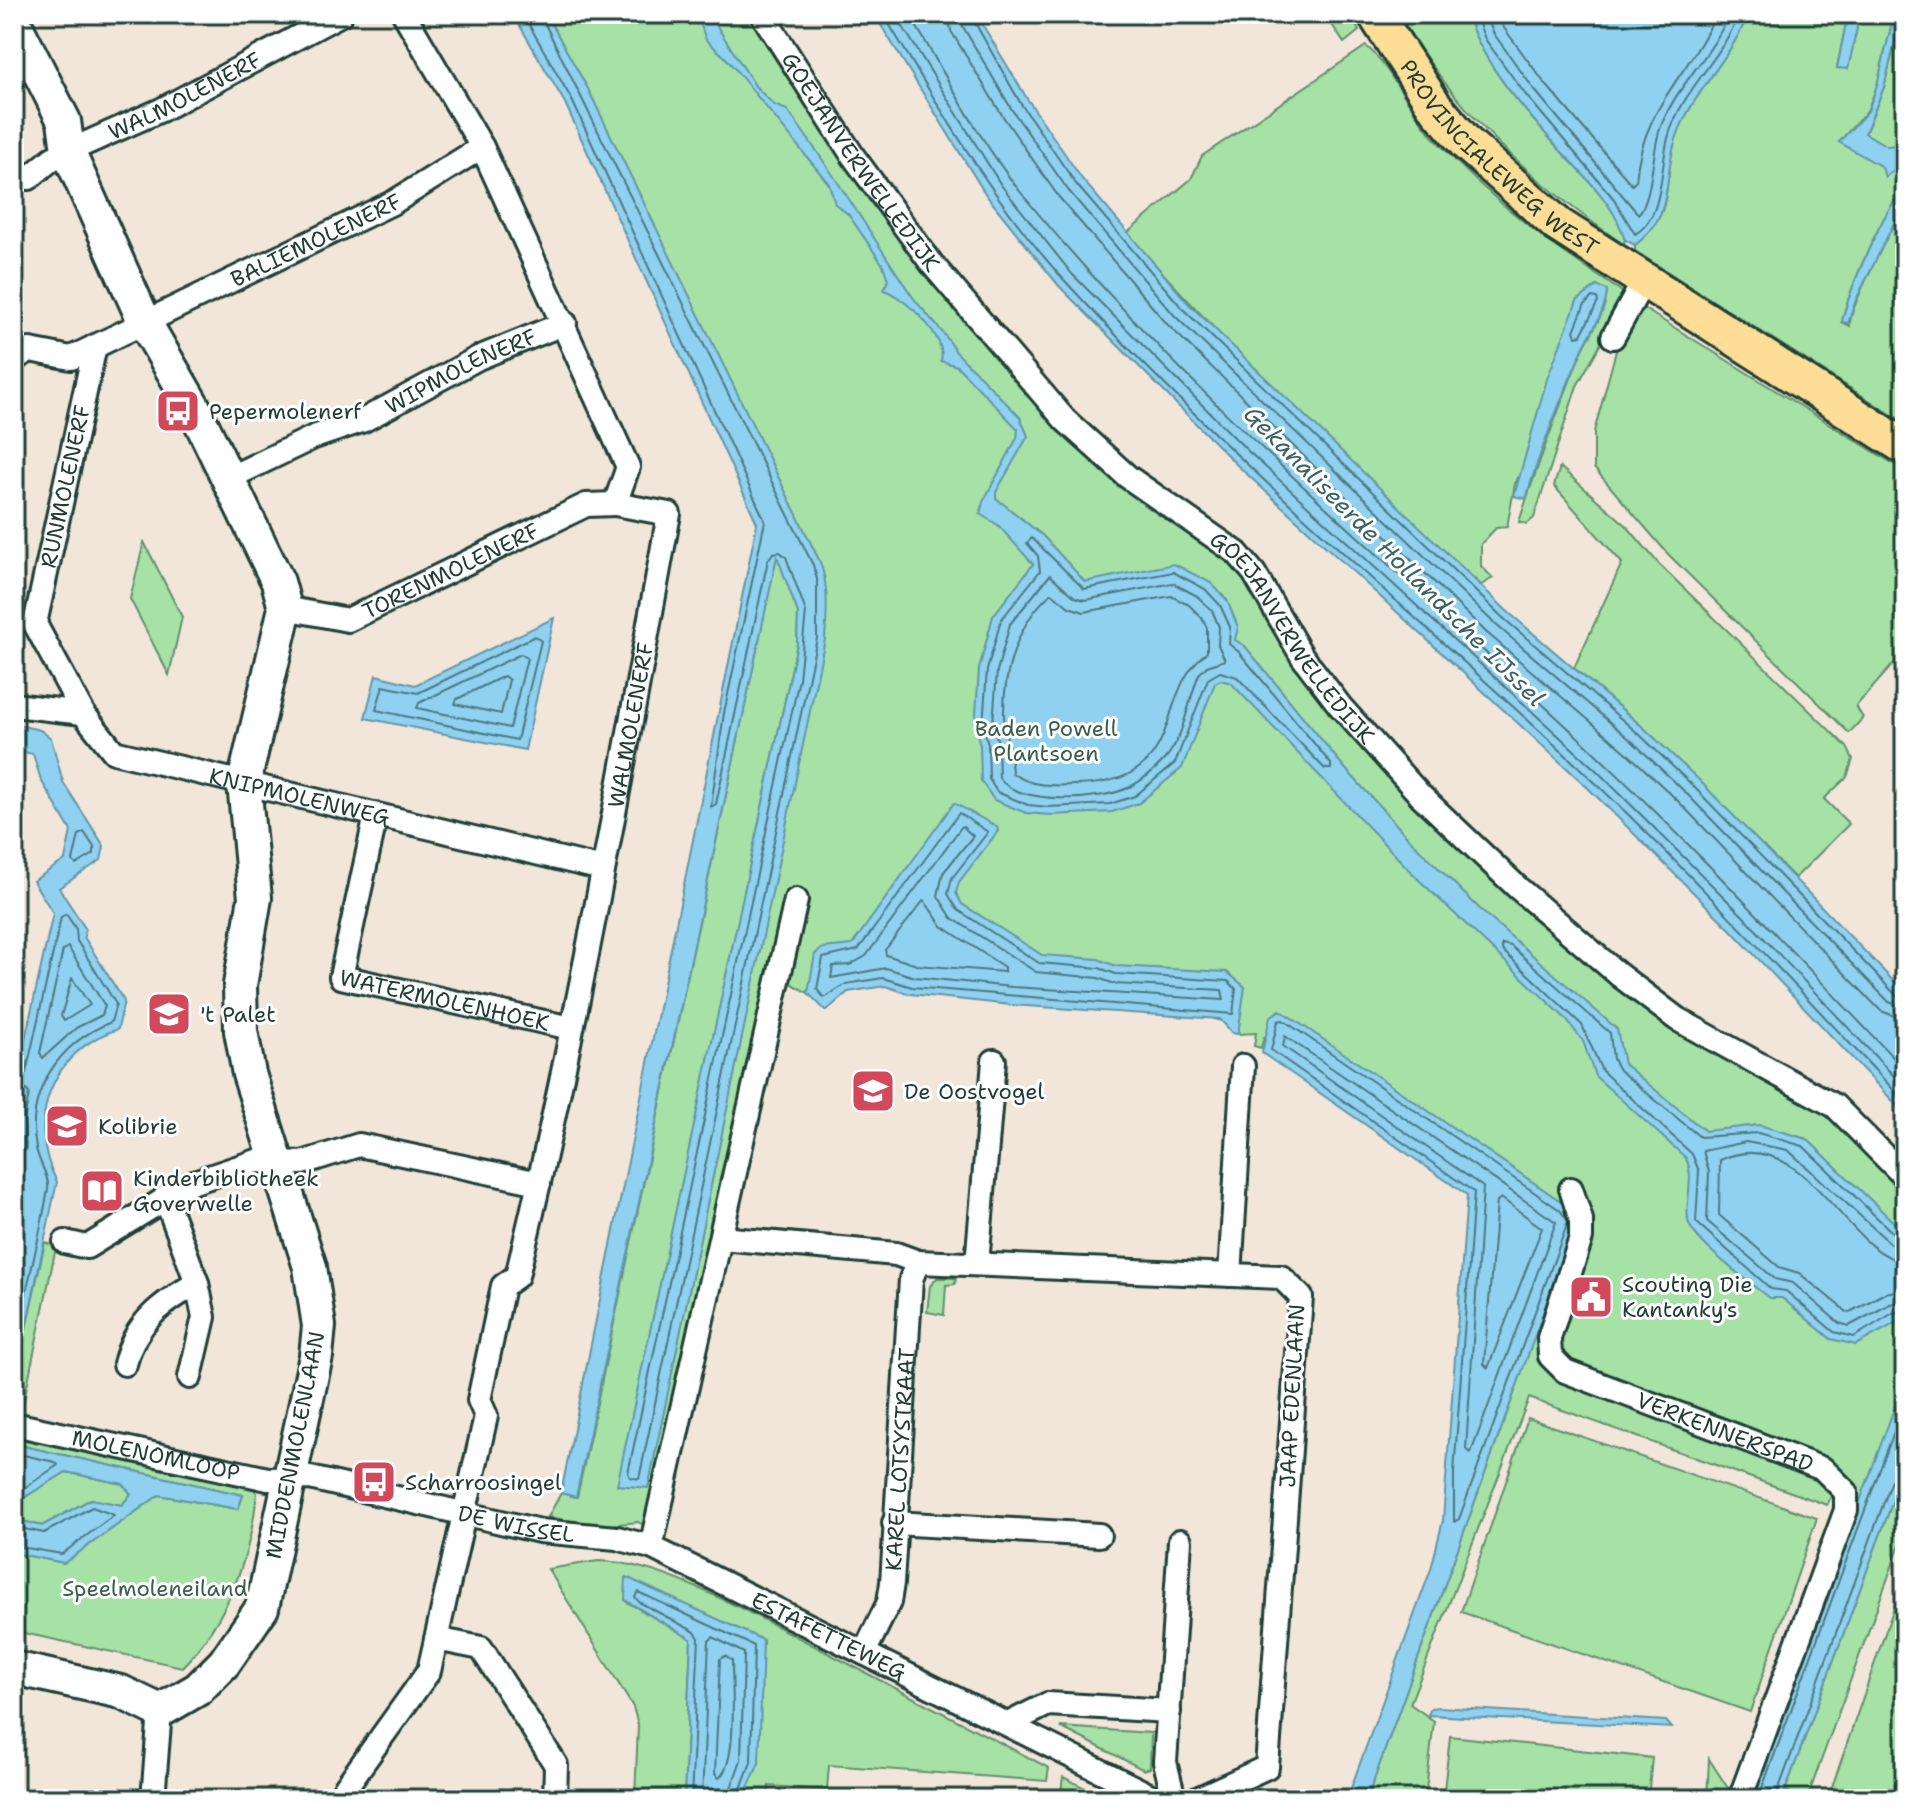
<svg xmlns="http://www.w3.org/2000/svg" width="1919" height="1813" viewBox="0 0 1919 1813" font-family="'Shantell Sans',sans-serif">
<style>
.green{fill:#a6e1a6;stroke:#628f6d;stroke-width:2}
.water{fill:#90d1f1;stroke:#6396a5;stroke-width:2}
.lines{fill:none;stroke-linecap:round;stroke-linejoin:round}
.shore{stroke:#4c7880;stroke-width:2}
.street-casing{stroke:#1f3d34;stroke-width:28}
.secondary-casing{stroke:#1f3d34;stroke-width:38}
.primary-casing{stroke:#1f3d34;stroke-width:40}
.street{stroke:#fff;stroke-width:22}
.secondary{stroke:#fff;stroke-width:32}
.primary{stroke:#fede96;stroke-width:34}
.labels{text-anchor:middle;dominant-baseline:central;stroke-width:6;stroke-linejoin:round;paint-order:stroke}
.street-label{font-size:22px;fill:#1f3d34;stroke:#fff}
.poi-label{font-size:22px;fill:#1f3d34;stroke:#fff;text-anchor:start}
.park-label{font-size:22px;fill:#3a5e4b;stroke:#fff}
.water-label{font-size:24px;font-style:italic;fill:#3b6263;stroke:#fff}
</style>
<rect width="100%" height="100%" fill="#f2e6db"/>
<filter id="ink" filterUnits="userSpaceOnUse"><feTurbulence type="fractalNoise" baseFrequency=".0125" numOctaves="2"/><feDisplacementMap in="SourceGraphic" scale="16" xChannelSelector="R" yChannelSelector="G"/><feConvolveMatrix kernelMatrix="1 2 1 2 8 2 1 2 1" color-interpolation-filters="sRGB"/></filter>
<g filter="url(#ink)">
<!-- green -->
<g class="green">
<polygon points="532,14 757,14 982,333 1246,575 1299,663 1513,891 1844,1126 1905,1185 1905,1438 1869,1508 1832,1495 1827,1505 1529,1398 1410,1704 1434,1721 1425,1799 1367,1799 1519,1380 1562,1211 1264,1037 1261,1048 1254,1046 1256,1033 1238,1034 1239,1027 1183,1008 811,980 808,993 789,982 789,979 767,977 654,1531 638,1522 600,1526 548,1517 561,1493 577,1497 777,555 798,613 797,644 618,1484 648,1487 754,977 813,593"/>
<polygon points="1325,14 1351,14 1359,31 1344,43"/>
<path d="M1398 14H1467C1482 64 1526 112 1561 151 1586 177 1616 204 1625 240L1623 244C1531 181 1455 111 1398 14Z"/>
<path d="M1748 14H1848L1837 67 1848 68 1860 14H1894L1877 86 1867 111 1839 142 1902 168 1905 162V189C1885 204 1847 295 1842 322L1850 326C1847 312 1888 236 1897 217L1904 214 1905 423 1635 251V245C1679 212 1660 180 1677 136 1693 91 1731 59 1748 14Z"/>
<polygon points="1902,14 1905,14 1905,131 1898,145 1887,147 1865,134 1884,87"/>
<path d="M1366 46C1386 61 1414 116 1435 139 1491 201 1555 248 1624 293L1620 309 1577 386 1534 518 1527 524 1519 522C1537 466 1557 413 1579 358 1588 336 1606 315 1607 290L1515 484 1507 527 1496 528 1481 544V566L1493 578 1481 585C1359 472 1237 359 1127 233L1191 179 1202 156Z"/>
<polygon points="1638,305 1905,471 1905,651 1856,706 1863,718 1849,733 1668,554 1594,468 1594,432 1617,347"/>
<polygon points="1560,467 1626,525 1658,563 1847,747 1853,759 1847,777 1824,799 1849,824 1795,878 1645,729 1574,668 1622,563 1554,486"/>
<polygon points="144,542 182,617 169,675 130,599"/>
<path d="M45 1242 56 1247 17 1434 251 1485 257 1493C251 1557 227 1621 182 1667L14 1631V1553L64 1563 159 1495 238 1509 243 1495 14 1444V1383Z"/>
<polygon points="937,1278 956,1278 955,1284 946,1285 944,1315 927,1312 930,1286"/>
<polygon points="1528,1418 1817,1518 1750,1712 1461,1612"/>
<polygon points="1905,1468 1905,1531 1807,1799 1785,1791"/>
<polygon points="66,1472 123,1484 131,1494 122,1505 91,1499 42,1526 14,1519 17,1502"/>
<path d="M598 1561C662 1561 763 1620 822 1650 897 1689 973 1728 1049 1768L1047 1781 829 1765 827 1790 769 1786 768 1799H743L747 1793 763 1640 625 1601 691 1639 684 1799H635L638 1725 633 1707 548 1569Z"/>
<polygon points="1905,1575 1905,1799 1828,1799"/>
<polygon points="1060,1727 1151,1733 1150,1768 1144,1770"/>
<polygon points="1450,1736 1652,1758 1648,1799 1443,1799"/>
<polygon points="1709,1759 1735,1799 1707,1799"/>
<polygon points="1063,1777 1099,1795 1099,1798 1060,1798"/>
</g>
<!-- water -->
<g class="water">
<path d="M513 14H546L588 89 820 562C829 587 827 613 825 639L648 1488 617 1485 797 644 798 613 777 556 576 1497 561 1493 757 523 565 103Z"/>
<path d="M697 14H709L756 87 774 105 787 110C832 169 869 232 910 293 924 314 944 329 956 352L1020 417 1028 436 996 492V498L1043 536 1085 582 1174 564 1211 583 1227 600 1238 627 1235 640 1245 646 1343 766 1414 844 1484 913 1617 1029 1624 1064 1705 1131 1759 1125 1807 1139 1905 1233V1318L1856 1345 1831 1339 1782 1298H1769C1751 1283 1691 1241 1688 1220 1685 1199 1695 1179 1686 1158L1595 1076 1583 1041 1565 1018 1418 879 1231 683 1221 680 1215 683 1182 768 1139 803 1112 812 1050 815 1026 813 994 800 981 781 980 745 975 727 979 669 993 616 1033 564 998 525 980 514 983 502 1017 438 1018 429 957 366 941 361C947 336 906 298 884 290L888 280 883 265 848 214 835 204 829 184 726 58 706 40Z"/>
<polygon points="874,14 976,14 1028,100 1082,179 1188,303 1507,611 1645,729 1698,779 1905,993 1905,1114 1730,929 1583,783 1237,465 1059,286 986,195"/>
<path d="M1467 14H1748C1731 59 1693 91 1677 136 1661 179 1677 214 1635 245L1625 240C1615 204 1586 178 1561 151 1526 112 1482 64 1467 14Z"/>
<polygon points="1848,14 1860,14 1848,69 1837,68"/>
<polygon points="1894,14 1902,14 1884,87 1865,133 1887,146 1898,145 1905,131 1905,162 1885,177 1882,167 1839,142 1868,111 1877,86"/>
<path d="M1905 189V216L1897 217 1856 300 1848 323 1842 322C1847 296 1885 204 1905 189Z"/>
<path d="M1597 286 1607 290C1606 313 1590 332 1581 353 1560 401 1540 449 1526 499L1514 496 1547 379 1577 301Z"/>
<polygon points="554,618 525,750 365,718 376,675 415,685"/>
<path d="M14 724 40 730 51 738 63 782 104 846 101 860 59 888 85 928 84 937 124 1001 118 1029C51 1050 25 1121 57 1182L14 1383V1236L22 1189 14 1165V1089L53 913 33 881 65 860 71 831 41 780 33 754 14 750Z"/>
<polygon points="954,803 997,827 998,831 959,882 956,893 962,904 1042,955 1098,959 1116,966 1227,972 1245,987 1238,1034 1232,1033 1220,1019 1011,1005 910,994 885,986 848,992 826,1011 808,993 815,954 823,948 852,945"/>
<polygon points="1280,1010 1565,1204 1577,1220 1367,1799 1347,1799 1431,1569 1443,1520 1467,1195 1262,1053 1270,1017"/>
<polygon points="1905,1379 1905,1468 1782,1799 1750,1799"/>
<polygon points="14,1444 243,1495 238,1509 159,1495 64,1563 14,1553 14,1519 42,1526 91,1499 122,1505 131,1494 123,1484 66,1472 17,1502 14,1514"/>
<polygon points="626,1577 763,1640 759,1763 743,1799 684,1799 691,1639 625,1600"/>
<polygon points="1439,1707 1666,1721 1672,1728 1428,1715 1431,1708"/>
</g>
<g class="lines">
<!-- shore -->
<g class="shore">
<polyline points="523,14 572,100 765,521 724,713 711,807 716,804 768,560 773,553 780,552 786,557 806,612 799,679 628,1473 630,1477 639,1479 817,638 817,579 813,565 540,14"/>
<path d="M883 14C939 106 992 201 1065 281 1226 457 1411 610 1585 773 1696 878 1800 991 1905 1102"/>
<polyline points="895,14 1001,185 1072,274 1249,452 1596,770 1743,916 1905,1088"/>
<path d="M909 14C945 73 978 139 1022 194 1178 385 1369 545 1550 711 1674 825 1789 948 1905 1070"/>
<polyline points="948,14 951,31 1002,115 1058,196 1167,324 1487,633 1625,751 1677,800 1881,1011 1905,1020"/>
<polyline points="960,14 962,25 1012,110 1068,190 1175,316 1495,624 1633,742 1685,792 1889,1002 1905,1008"/>
<polyline points="970,14 1021,104 1076,184 1183,309 1502,617 1640,735 1692,785 1896,995 1905,997"/>
<path d="M1475 14 1485 39 1525 94 1614 199 1635 234C1664 218 1660 168 1668 138 1680 92 1722 59 1739 14"/>
<path d="M1485 14 1494 34 1533 88 1638 214C1652 202 1652 154 1659 132 1673 88 1712 57 1729 14"/>
<path d="M1498 14 1504 28 1543 81 1632 185 1636 181C1642 106 1689 76 1716 14"/>
<polygon points="1592,297 1597,298 1598,302 1581,335 1576,336 1574,331 1584,306"/>
<polygon points="1032,538 1084,589 1173,572 1205,589 1220,605 1230,627 1229,644 1239,652 1331,764 1331,769 1325,769 1237,677 1220,672 1208,679 1175,763 1135,796 1110,804 1049,807 1028,805 997,792 989,779 988,744 983,725 987,670 1001,620 1040,571 1038,556 1027,543"/>
<path d="M1050 575 1075 597 1085 600 1173 583 1197 596 1212 610 1219 627 1218 645 1225 660 1207 666 1199 674C1188 701 1184 739 1164 760 1155 770 1141 781 1130 787 1103 801 1018 806 999 778L998 743 993 723 997 671 1010 624Z"/>
<path d="M1052 593 1069 607 1084 612 1171 596 1189 605 1202 618 1207 628V652C1150 696 1192 782 1076 785 1053 786 1031 787 1012 773 1011 754 1005 735 1004 717 1003 673 1017 622 1052 593Z"/>
<polygon points="535,636 541,641 517,740 376,710 383,686 418,693"/>
<polygon points="521,654 527,658 510,728 417,708 419,703"/>
<polygon points="504,676 509,680 501,714 455,704 457,699"/>
<polygon points="959,813 988,832 952,878 948,894 958,910 1039,963 1099,968 1116,974 1228,981 1236,989 1233,1014 912,987 883,978 846,984 824,998 817,989 823,958 858,950"/>
<polygon points="962,826 973,836 943,873 938,896 952,918 1036,972 1098,978 1115,984 1222,990 1224,1000 1012,987 915,977 886,968 831,978 833,966 850,965 866,956"/>
<polygon points="84,832 94,847 94,854 76,865 73,861 79,835"/>
<polygon points="924,900 942,926 1004,967 1004,972 917,965 886,955 885,950"/>
<polygon points="68,947 105,1006 102,1015 76,1028 43,1058 40,1053 63,950"/>
<polygon points="72,978 90,1005 64,1021 61,1016"/>
<polygon points="1285,1036 1556,1222 1471,1453 1466,1449 1483,1187 1283,1046"/>
<path d="M14 1080 26 1073 61 917 66 914 76 929 77 941 116 1004 111 1022C59 1043 25 1092 36 1148 38 1161 50 1177 48 1189 39 1242 25 1294 14 1346"/>
<polyline points="14,1090 25,1089 29,1093 24,1122 26,1150 14,1153"/>
<polygon points="1501,1198 1542,1228 1488,1368 1484,1364 1497,1201"/>
<polyline points="1567,1220 1560,1210 1283,1020 1278,1021 1271,1050 1474,1192 1454,1473 1454,1522 1459,1519 1568,1222"/>
<polyline points="1905,1238 1896,1236 1803,1146 1758,1133 1700,1137 1619,1070 1613,1059 1610,1033 1511,946 1502,944 1502,950 1582,1025 1602,1071 1692,1154 1699,1171 1696,1222 1771,1289 1786,1291 1834,1332 1854,1337 1893,1313 1905,1311"/>
<polyline points="1905,1248 1890,1243 1788,1150 1746,1142 1703,1151 1709,1172 1707,1221 1775,1279 1793,1283 1839,1323 1849,1326 1890,1304 1905,1301"/>
<path d="M1905 1261C1848 1259 1806 1120 1720 1160L1719 1215 1779 1267 1799 1273 1848 1313 1885 1293 1905 1289"/>
<polyline points="14,1453 55,1462 58,1465 14,1495"/>
<polyline points="14,1527 44,1533 92,1507 114,1515 62,1554 14,1546"/>
<path d="M725 1656 732 1661C732 1687 738 1763 719 1778L715 1774 720 1659Z"/>
<polyline points="691,1799 699,1638 695,1632 639,1602 635,1597 638,1592 754,1646 751,1762 737,1799"/>
<polyline points="702,1799 709,1641 713,1637 744,1653 741,1760 727,1799"/>
<polyline points="1758,1799 1905,1402"/>
<polyline points="1775,1799 1894,1475 1905,1469"/>
</g>
<!-- street casing -->
<g class="street-casing">
<g id="street">
<path id="s1" d="M762 14 853 156 932 264 1065 420 1128 477 1237 553 1254 573 1302 656 1340 706 1421 796 1518 888 1619 975 1677 1019 1835 1106 1905 1177"/>
<path id="s2" d="M14 177 29 178 53 158 161 110 341 14"/>
<polyline points="1613,337 1643,282"/>
<path id="s3" d="M14 359 30 350 71 358 394 202 482 147"/>
<path id="s4" d="M227 479 314 437 364 420 478 358 565 323"/>
<path id="s5" d="M285 608 348 620 586 505 615 504"/>
<path id="s6" d="M14 705 83 713 114 752 603 869"/>
<path id="s7" d="M83 713 35 624 95 346"/>
<path id="s8" d="M376 815 341 977 571 1028"/>
<path id="s9" d="M1571 1189 1581 1220V1238L1549 1338 1550 1356 1565 1371 1823 1469 1846 1492V1510L1740 1799"/>
<polyline points="165,1197 197,1283 204,1317 190,1377"/>
<polyline points="721,1238 896,1254 918,1262 1281,1277 1301,1297 1267,1767 1197,1799"/>
<polyline points="65,1242 87,1247 191,1183 257,1161 302,1163 359,1145 539,1183"/>
<polyline points="977,1264 994,1061"/>
<polyline points="1230,1275 1243,1066"/>
<path d="M125 1364C135 1322 162 1303 197 1283"/>
<path id="s10" d="M23 1426 268 1479 310 1478 540 1531 617 1538 651 1547 1157 1799"/>
<polyline points="894,1523 1099,1535"/>
<polyline points="651,1547 796,900"/>
<polyline points="436,1639 481,1648 556,1765 555,1799"/>
<path id="s11" d="M864 1653 889 1602 892 1583 911 1279 918 1262"/>
<polyline points="1008,1724 1048,1704 1169,1711"/>
<polyline points="153,1799 160,1711"/>
<path id="s12" d="M345 1799V1788L429 1671 486 1416 479 1400 503 1286 517 1276C578 1025 622 769 669 514L615 504 628 467 482 147 404 14"/>
<polyline points="1174,1799 1165,1762 1180,1541"/>
</g>
</g>
<!-- secondary casing -->
<g class="secondary-casing">
<polyline id="secondary" points="14,22 64,121 68,151 144,321 193,406 278,582 285,608 244,783 255,898 240,985 241,1031 249,1074 310,1267 319,1326 316,1356 262,1608 224,1663 198,1689 160,1711 121,1692 14,1668"/>
</g>
<!-- primary casing -->
<g class="primary-casing">
<g id="primary">
<path id="s13" d="M1375 14 1434 105 1466 143 1558 225 1905 447"/>
</g>
</g>
<!-- street -->
<use href="#street" class="street"/>
<!-- secondary -->
<use href="#secondary" class="secondary"/>
<!-- primary -->
<use href="#primary" class="primary"/>
</g>
</g>
<!-- icons -->
<defs>
<g id="bus-square" transform="scale(2.3)"><rect x="-9" y="-9" width="18" height="18" rx="4" fill="#d1495b" stroke="#fff"/><path d="M-5-6H5V4H4V6H2V4H-2V6H-4V4H-5ZM-3.5-4V0h7V-4ZM-3.5 1.2v1.5H-2V1.2ZM2 1.2v1.5H3.5V1.2Z" fill="#fff"/></g>
<g id="school-square" transform="scale(2.3)"><rect x="-9" y="-9" width="18" height="18" rx="4" fill="#d1495b" stroke="#fff"/><path d="M0-5L7-2L0 1L-7-2ZM-4 1L0 2.5L4 1V4Q0 6-4 4Z" fill="#fff"/></g>
<g id="library-square" transform="scale(2.3)"><rect x="-9" y="-9" width="18" height="18" rx="4" fill="#d1495b" stroke="#fff"/><path d="M-6-4Q-3-5.5-.7-3.5V5Q-3 3-6 4ZM6-4Q3-5.5 .7-3.5V5Q3 3 6 4Z" fill="#fff"/></g>
<g id="civic-square" transform="scale(2.3)"><rect x="-9" y="-9" width="18" height="18" rx="4" fill="#d1495b" stroke="#fff"/><path d="M-.6-6.5H3V-4.5H.6V-3L4-1V1h2V6H-6V1h2V-1L-.6-3ZM-1.2 2.5V6h2.4V2.5Z" fill="#fff"/></g>
</defs>
<g fill-rule="evenodd">
<use href="#bus-square" x="178" y="411"/>
<use href="#school-square" x="169" y="1014"/>
<use href="#school-square" x="873" y="1091"/>
<use href="#school-square" x="67" y="1126"/>
<use href="#library-square" x="102" y="1191"/>
<use href="#civic-square" x="1591" y="1297"/>
<use href="#bus-square" x="374" y="1482"/>
</g>
<g class="labels">
<!-- street labels -->
<g class="street-label">
<text stroke="none"><textPath href="#s2" startOffset="192">WALMOLENERF</textPath></text>
<text stroke="none"><textPath href="#s13" startOffset="192">PROVINCIALEWEG WEST</textPath></text>
<text stroke="none"><textPath href="#s1" startOffset="178">GOEJANVERWELLEDIJK</textPath></text>
<text stroke="none"><textPath href="#s3" startOffset="332">BALIEMOLENERF</textPath></text>
<text stroke="none"><textPath href="#s4" startOffset="258">WIPMOLENERF</textPath></text>
<text stroke="none"><textPath href="#s7" startOffset="242">RUNMOLENERF</textPath></text>
<text stroke="none"><textPath href="#s5" startOffset="178">TORENMOLENERF</textPath></text>
<text stroke="none"><textPath href="#s1" startOffset="826">GOEJANVERWELLEDIJK</textPath></text>
<text stroke="none"><textPath href="#s12" startOffset="1130">WALMOLENERF</textPath></text>
<text stroke="none"><textPath href="#s6" startOffset="310">KNIPMOLENWEG</textPath></text>
<text stroke="none"><textPath href="#s8" startOffset="272">WATERMOLENHOEK</textPath></text>
<text transform="translate(1292 1396) rotate(-87)">JAAP EDENLAAN</text>
<text stroke="none"><textPath href="#s9" startOffset="366">VERKENNERSPAD</textPath></text>
<text transform="translate(295 1445) rotate(-79)">MIDDENMOLENLAAN</text>
<text stroke="none"><textPath href="#s10" startOffset="136">MOLENOMLOOP</textPath></text>
<text stroke="none"><textPath href="#s11" startOffset="200">KAREL LOTSYSTRAAT</textPath></text>
<text stroke="none"><textPath href="#s10" startOffset="504">DE WISSEL</textPath></text>
<text stroke="none"><textPath href="#s10" startOffset="840">ESTAFETTEWEG</textPath></text>
</g>
<!-- poi labels -->
<g class="poi-label">
<text x="209" y="411">Pepermolenerf</text>
<text x="200" y="1014">'t Palet</text>
<text x="904" y="1091">De Oostvogel</text>
<text x="98" y="1126">Kolibrie</text>
<text x="133" y="1178">Kinderbibliotheek<tspan x="133" dy="25">Goverwelle</tspan></text>
<text x="1622" y="1284">Scouting Die<tspan x="1622" dy="25">Kantanky's</tspan></text>
<text x="405" y="1482">Scharroosingel</text>
</g>
<!-- park labels -->
<g class="park-label">
<text x="1046" y="728">Baden Powell<tspan x="1046" dy="25">Plantsoen</tspan></text>
<text x="155" y="1588">Speelmoleneiland</text>
</g>
<!-- water labels -->
<g class="water-label">
<text transform="translate(1394 556) rotate(45)">Gekanaliseerde Hollandsche IJssel</text>
</g>
</g>
<!-- margin -->
<rect width="1919" height="1813" fill="none" stroke="#fff" stroke-width="48"/>
<rect x="24" y="24" width="1871" height="1765" fill="none" stroke="#1f3d34" stroke-width="3" filter="url(#ink)"/>
</svg>
